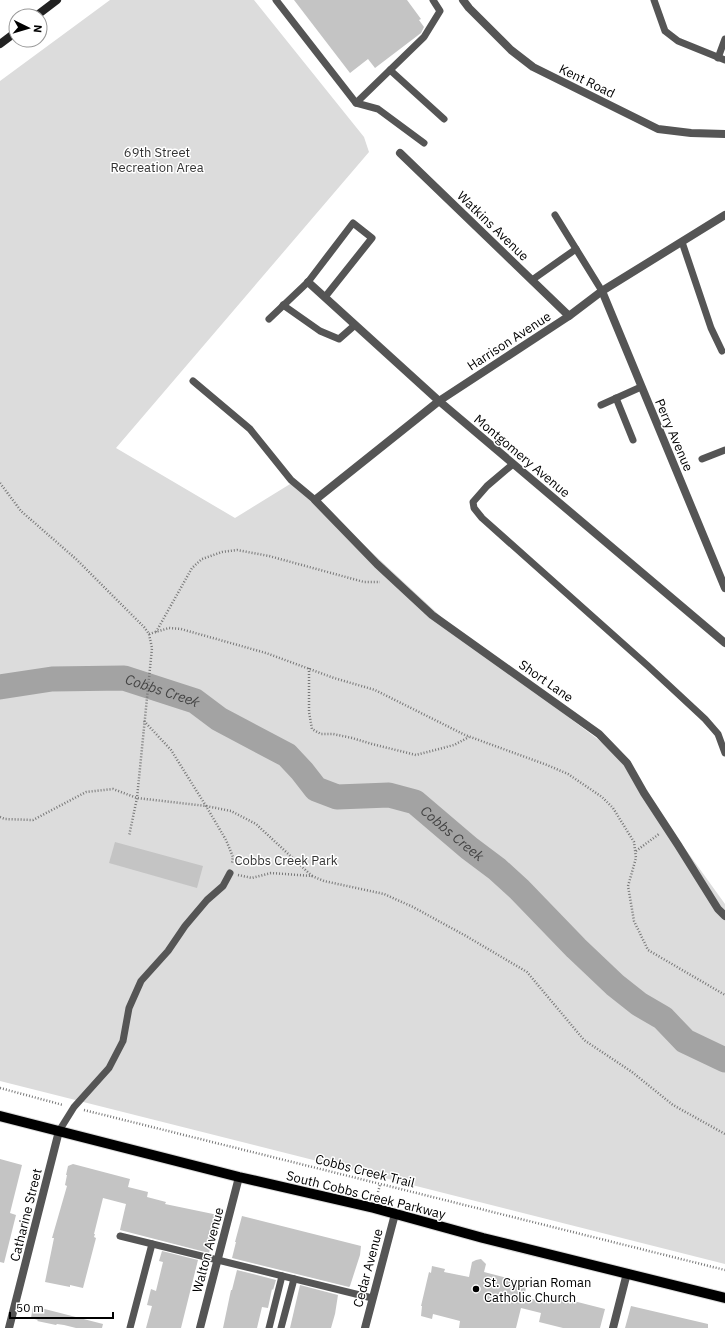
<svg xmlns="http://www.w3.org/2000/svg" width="725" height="1328" viewBox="0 0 725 1328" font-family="'IBM Plex Sans',sans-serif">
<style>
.green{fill:#dcdcdc}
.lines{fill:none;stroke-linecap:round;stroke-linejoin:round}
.river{stroke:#a3a3a3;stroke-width:25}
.building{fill:#c4c4c4}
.primary-casing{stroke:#dbdbdb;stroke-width:12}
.path{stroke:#777;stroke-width:2.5;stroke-dasharray:1 2;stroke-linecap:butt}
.service{stroke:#555;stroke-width:7}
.minor{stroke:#555;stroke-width:8}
.tertiary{stroke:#555;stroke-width:8}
.secondary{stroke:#222;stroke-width:8}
.primary{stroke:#000;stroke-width:10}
.poi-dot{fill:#000;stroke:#fff;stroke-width:1.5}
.labels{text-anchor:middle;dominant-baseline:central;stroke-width:3;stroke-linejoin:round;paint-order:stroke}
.street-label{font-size:13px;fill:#000;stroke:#fff}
.park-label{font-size:13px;fill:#333;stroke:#fff}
.poi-label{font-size:13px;fill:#000;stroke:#fff;text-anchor:start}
.water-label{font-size:14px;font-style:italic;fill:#444;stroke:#fff}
</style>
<rect width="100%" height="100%" fill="#fff"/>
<!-- green -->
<polygon class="green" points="110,0 254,0 364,137 369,152 116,448 235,518 295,481 465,639 616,753 725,904 725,1264 0,1081 0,81"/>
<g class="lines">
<!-- river -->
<path class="river" id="s1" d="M0 687 52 679 124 678 195 701 219 719 287 755 302 771 316 789 337 797 389 795 415 802 469 848 497 869 519 889 576 948 615 985 639 1004 663 1018 685 1041 725 1060"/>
</g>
<!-- building -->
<g class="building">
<polygon points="294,0 407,0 421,19 419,20 424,27 421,33 375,68 368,59 350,73"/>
<polygon points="115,842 203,866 197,888 109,863"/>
<polygon points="0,1159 22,1165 10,1213 16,1215 4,1263 0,1262"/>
<polygon points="73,1164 130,1179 128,1187 148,1192 147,1197 166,1202 165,1204 218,1215 217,1219 218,1219 209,1253 120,1230 126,1204 103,1198 94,1234 95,1234 94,1237 96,1238 83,1288 70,1285 70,1287 45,1282 54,1238 52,1238 67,1186 65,1185 67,1175 66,1175 68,1166"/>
<polygon points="242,1216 361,1246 360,1255 350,1286 349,1287 232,1258 236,1242 235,1242"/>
<polygon points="162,1251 198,1260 181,1328 146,1328 152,1306 147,1305 151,1289 156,1291 163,1262 159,1261"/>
<polygon points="481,1259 486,1264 484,1272 527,1283 524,1297 544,1302 546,1294 605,1309 600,1328 563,1328 539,1322 541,1313 521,1308 516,1328 459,1328 460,1321 433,1314 432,1319 421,1316 422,1306 421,1306 429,1272 431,1273 432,1266 445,1269 444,1272 469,1277 472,1262 476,1260"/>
<polygon points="237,1270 276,1280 273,1290 272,1289 268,1308 262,1307 257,1328 223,1328 231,1290 232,1290"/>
<polygon points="300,1285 338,1295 335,1314 331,1328 290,1328"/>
<polygon points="33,1306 103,1324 102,1328 76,1328 64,1325 57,1324 56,1325 37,1321 38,1320 31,1318"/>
<polygon points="631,1306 708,1324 708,1328 625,1328"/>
</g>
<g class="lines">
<!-- primary casing -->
<g class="primary-casing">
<polyline id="primary" points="0,1116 239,1177 374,1208 483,1238 725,1298"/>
</g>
<!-- path -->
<g class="path">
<polyline points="0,483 21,511 76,559 144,627 149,634 152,648 137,798 129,836"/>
<polyline points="156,632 192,568 202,559 222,552 237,550 269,556 364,582 380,582"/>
<polyline points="149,634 169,628 181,629 266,653 334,678 375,690 465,735 547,765 568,774 602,797 613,808 634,842 636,858 628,886 634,921 648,950 725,995"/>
<polyline points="309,668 309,712 312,729 321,734 333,734 352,738 372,744 416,755 454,745 469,737"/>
<polyline points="144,721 171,750 206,806 226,840 233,857 232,863"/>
<polyline points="0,817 5,819 33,820 86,792 113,789 137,798 206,806 231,811 256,824 312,876"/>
<polyline points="636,851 659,834"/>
<polyline points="238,875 252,878 271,873 312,876 324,881 384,894 413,907 466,936 527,972 584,1040 632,1072 673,1105 725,1134"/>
<polyline points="0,1088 63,1105"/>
<polyline points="84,1110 725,1270"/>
<polyline points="378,1192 380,1185"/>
</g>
<!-- service -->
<g class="service">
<polyline points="276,0 356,103 378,109 424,143"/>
<polyline points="654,0 665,31 678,41 725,60"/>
<polyline points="718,58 725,39"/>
<polyline points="390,70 444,119"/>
<polyline points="356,103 424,37 440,11 433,0"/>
<polyline points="555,215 602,291"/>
<polyline points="682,242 711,328 722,351"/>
<polyline points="532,280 576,249"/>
<polyline points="283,305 320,331 339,339 355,325"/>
<polyline points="269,319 308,282 353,223 372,238 325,297"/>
<polyline points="193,381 250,429 291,480 315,500"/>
<polyline points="616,398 633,440"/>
<polyline points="601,405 641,387"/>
<polyline points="702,459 725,450"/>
<polyline points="513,464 487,486 473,502 474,508 482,518 648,666 705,719 718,734 725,753"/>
<polyline points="59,1131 74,1107 109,1068 123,1041 129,1008 141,981 168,951 185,926 207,900 223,886 230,873"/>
<polyline points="120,1236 372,1298"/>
<polyline points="130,1328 152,1244"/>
<polyline points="269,1328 282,1276"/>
<polyline points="281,1328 294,1279"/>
</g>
<!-- minor -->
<g class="minor">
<polyline points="463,0 469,8 511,50 533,67 658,129 691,133 725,134"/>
<polyline points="400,153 569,316"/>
<polyline points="725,215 602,291 569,316 439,401 315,500 377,564 432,615 599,734 627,763 644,793 678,845 718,909 725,916"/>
<polyline points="308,282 439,401 725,643"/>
<polyline points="602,291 725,588"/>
<polyline points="9,1328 59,1131"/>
<polyline points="200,1328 239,1177"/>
<polyline points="613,1328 627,1273"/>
</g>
<!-- tertiary -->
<polyline class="tertiary" points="365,1328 395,1214"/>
<!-- secondary -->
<g class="secondary">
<polyline points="36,16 57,0"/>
<polyline points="0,44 16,32"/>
</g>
<!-- primary -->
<use href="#primary" class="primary"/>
</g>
<!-- markers -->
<circle class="poi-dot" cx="476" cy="1289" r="4"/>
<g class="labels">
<!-- street labels -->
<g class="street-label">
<text transform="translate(587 81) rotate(26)">Kent Road</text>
<text transform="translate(493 226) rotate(44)">Watkins Avenue</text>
<text transform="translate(509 341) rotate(-33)">Harrison Avenue</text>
<text transform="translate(674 435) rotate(67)">Perry Avenue</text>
<text transform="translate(522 456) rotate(40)">Montgomery Avenue</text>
<text transform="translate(546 681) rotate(35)">Short Lane</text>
<text transform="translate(365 1171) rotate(14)">Cobbs Creek Trail</text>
<text transform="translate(366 1195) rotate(14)">South Cobbs Creek Parkway</text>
<text transform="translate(26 1215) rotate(-76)">Catharine Street</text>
<text transform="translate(208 1250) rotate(-75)">Walton Avenue</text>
<text transform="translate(368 1268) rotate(-75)">Cedar Avenue</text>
</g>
<!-- park labels -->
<g class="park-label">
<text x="157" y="152">69th Street<tspan x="157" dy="15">Recreation Area</tspan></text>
<text x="286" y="860">Cobbs Creek Park</text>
</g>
<!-- poi labels -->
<g class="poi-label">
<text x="484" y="1282">St. Cyprian Roman<tspan x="484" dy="15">Catholic Church</tspan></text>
</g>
<!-- water labels -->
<g class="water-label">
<text stroke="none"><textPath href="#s1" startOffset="165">Cobbs Creek</textPath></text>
<text stroke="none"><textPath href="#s1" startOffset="501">Cobbs Creek</textPath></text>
</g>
</g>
<!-- north arrow -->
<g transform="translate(28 28) rotate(95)"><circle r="19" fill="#ffffff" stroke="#999999"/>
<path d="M0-3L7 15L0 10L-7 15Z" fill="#000000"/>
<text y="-6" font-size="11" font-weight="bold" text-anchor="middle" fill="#000000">N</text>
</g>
<!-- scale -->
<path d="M10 1312v6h103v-6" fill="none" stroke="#000000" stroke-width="2"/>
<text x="16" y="1312" font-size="12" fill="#000000" stroke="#ffffff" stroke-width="3" paint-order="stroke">50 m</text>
</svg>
